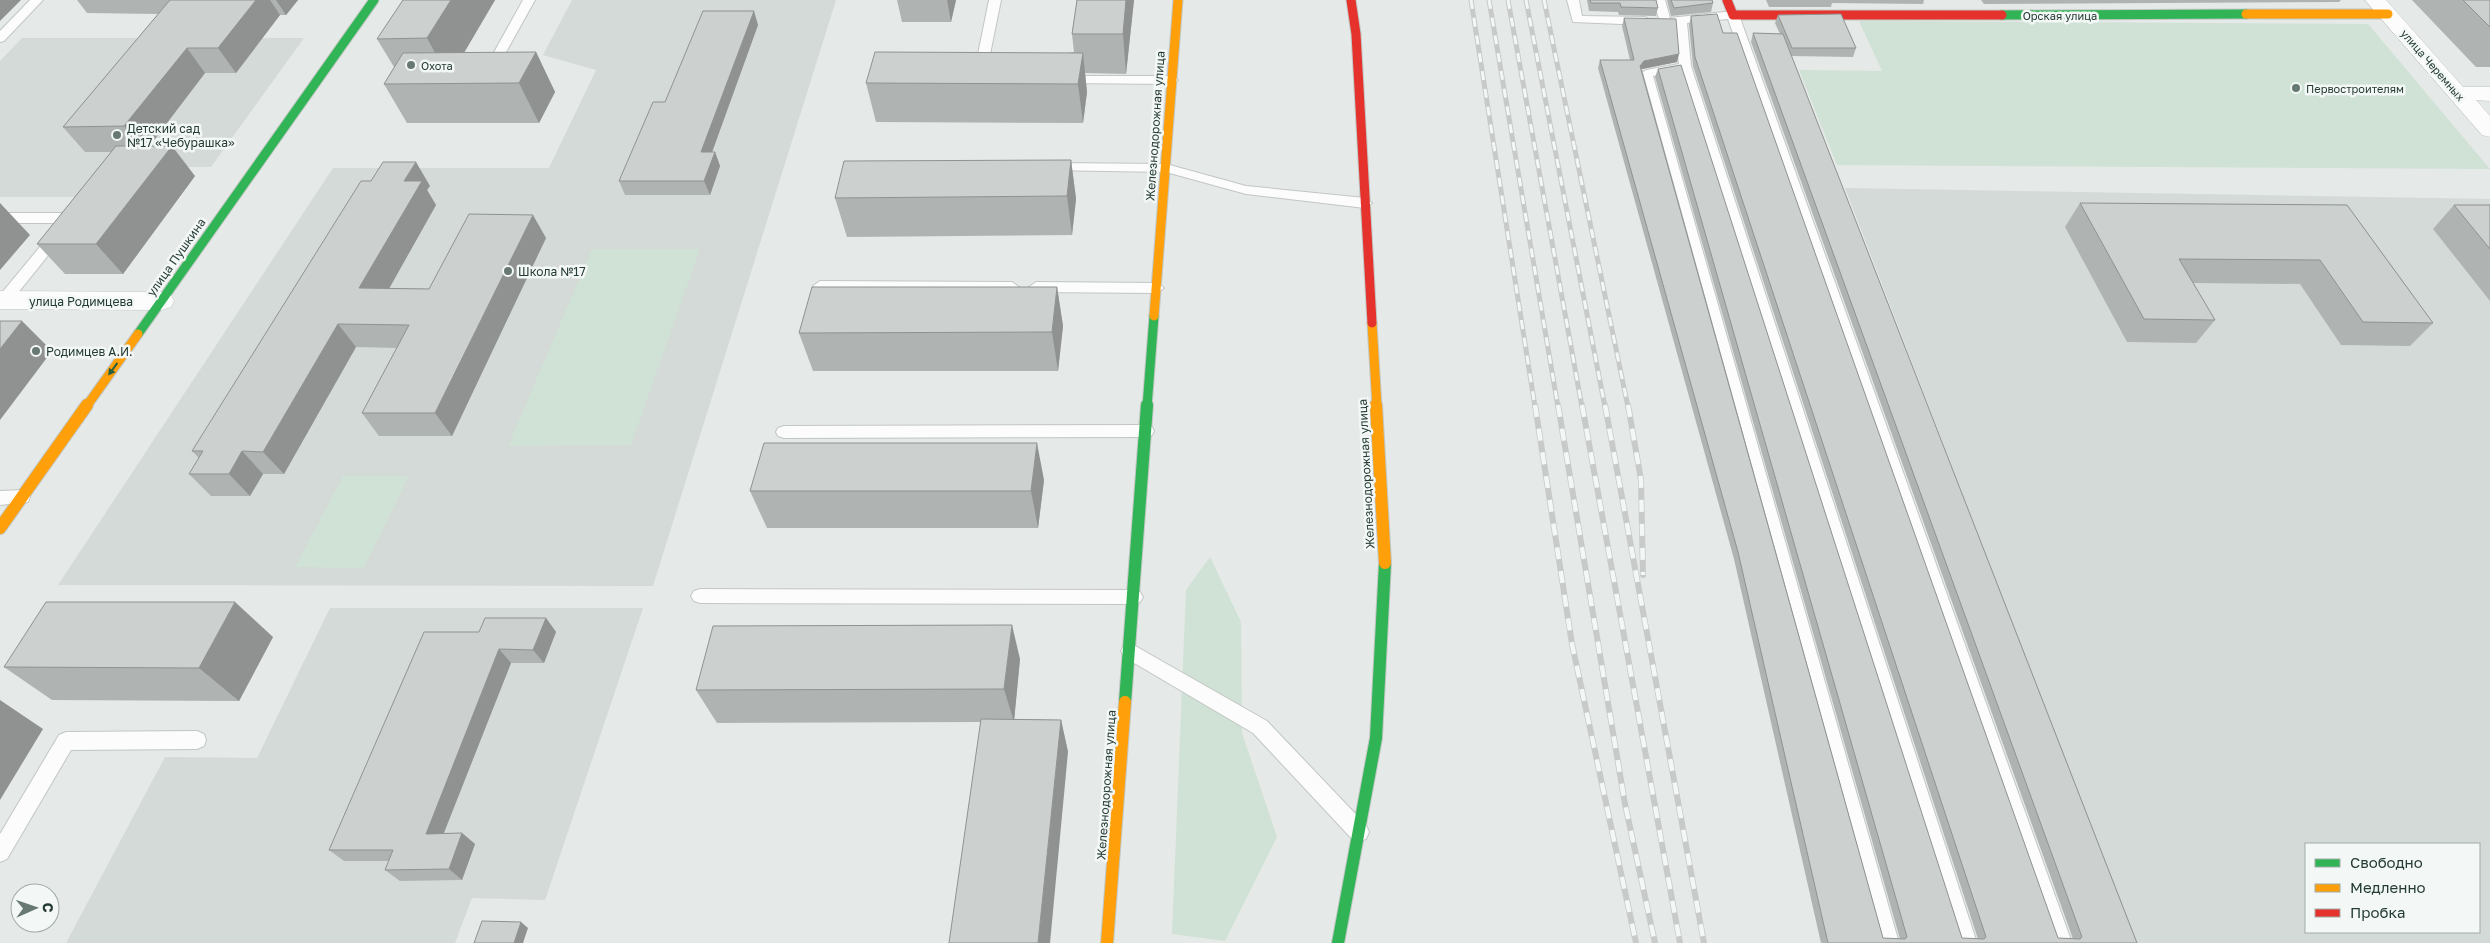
<svg xmlns="http://www.w3.org/2000/svg" width="2490" height="943" viewBox="0 0 2490 943" font-family="'Golos Text',sans-serif">
<style>
.built{fill:#d4dad7;fill-rule:evenodd}
.green{fill:#d0e1d5}
.lines{fill:none;stroke-linecap:round;stroke-linejoin:round}
.lane-casing{stroke:#c2c6c4;stroke-width:2}
.street-casing{stroke:#c2c6c4;stroke-width:1}
.fast-far1-casing{stroke:#c1c7c4;stroke-width:11}
.fast-casing{stroke:#c1c7c4;stroke-width:14}
.slow-far1-casing{stroke:#c1c7c4;stroke-width:11}
.slow-casing{stroke:#c1c7c4;stroke-width:14}
.jam-casing{stroke:#c1c7c4;stroke-width:11}
.lane{fill:#fbfcfb;fill-rule:evenodd}
.street{fill:#fbfcfb;fill-rule:evenodd}
.fast-far1{stroke:#30b455;stroke-width:9}
.fast{stroke:#30b455;stroke-width:12}
.slow-far1{stroke:#ff9f0a;stroke-width:9}
.slow{stroke:#ff9f0a;stroke-width:12}
.jam{stroke:#e5322d;stroke-width:9}
.rail-far1-casing{stroke:#c7cac9;stroke-width:5}
.rail-casing{stroke:#c7cac9;stroke-width:6}
.rail-far1{stroke:#f3f8f6;stroke-width:3;stroke-dasharray:9;stroke-linecap:butt}
.rail{stroke:#f3f8f6;stroke-width:4.5;stroke-dasharray:12;stroke-linecap:butt}
.wall{fill:#afb4b2}
.shaded-wall{fill:#8f9291}
.building{fill:#ccd1cf;stroke:#8f9291}
.oneway{fill:#285f3f}
.poi-dot{fill:#687873;stroke:#f3f8f6;stroke-width:2}
.labels{text-anchor:middle;dominant-baseline:central;stroke-width:5;stroke-linejoin:round;paint-order:stroke}
.far-street-label{font-size:11px;fill:#253b35;stroke:#f3f8f6}
.far-poi-label{font-size:11px;fill:#253b35;stroke:#f3f8f6;text-anchor:start}
.street-label{font-size:12px;fill:#253b35;stroke:#f3f8f6}
.poi-label{font-size:12px;fill:#253b35;stroke:#f3f8f6;text-anchor:start}
</style>
<rect width="100%" height="100%" fill="#e5e9e7"/>
<!-- built -->
<g class="built">
<polygon points="572,0 836,0 653,586 58,585 333,168 549,168 596,70 543,55"/>
<polygon points="22,38 304,38 211,167 127,167 103,197 0,197 0,61"/>
<path d="M1845 188 2490 199V943H2135ZM2306 844H2479V932H2306Z"/>
<polygon points="330,608 643,608 545,900 472,898 455,943 66,943 165,757 257,758"/>
</g>
<!-- green -->
<g class="green">
<polygon points="1859,21 2368,24 2490,169 1837,165 1799,70 1882,71"/>
<polygon points="592,249 700,249 631,445 508,446"/>
<polygon points="343,476 409,476 364,568 295,567"/>
<polygon points="1210,557 1241,622 1242,733 1277,837 1225,941 1172,934 1186,590"/>
</g>
<g class="lines">
<!-- lane casing -->
<g class="lane-casing">
<g id="lane">
<polygon points="30,0 43,0 4,41 0,42 0,31"/>
<polygon points="523,0 535,0 495,72 489,76 485,75 483,72"/>
<polygon points="989,0 1001,0 986,74 980,78 974,74"/>
<polygon points="1567,0 1579,0 1582,16 1645,17 1651,21 1645,25 1573,22"/>
<polygon points="1653,0 1665,0 1670,18 1733,11 1739,15 2072,943 2052,943 1728,19 1687,23 1691,66 1977,943 1957,943 1680,71 1653,76 1899,943 1879,943 1640,74 1646,70 1679,64 1675,25 1661,25"/>
<polygon points="1065,76 1172,76 1178,80 1172,84 1061,83 1059,80"/>
<polygon points="1051,163 1166,164 1246,186 1365,198 1372,203 1365,208 1246,194 1166,172 1046,170 1044,167"/>
<polygon points="0,213 70,213 77,218 70,223 0,223"/>
<polygon points="58,229 63,231 65,234 63,237 9,304 0,304 0,295 53,231"/>
<polygon points="820,281 1012,282 1019,287 1012,292 820,291 813,286"/>
<polygon points="1036,282 1157,283 1164,288 1157,293 1036,292 1029,287"/>
<polygon points="1146,425 1152,427 1154,431 1152,435 1146,437 784,438 778,436 776,432 778,428 784,426"/>
<polygon points="22,490 28,492 30,497 28,502 0,505 0,491"/>
<polygon points="700,589 1134,590 1140,592 1143,597 1140,602 1134,604 700,603 694,601 691,596 694,591"/>
<polygon points="1130,643 1267,721 1366,825 1369,832 1366,839 1359,841 1352,839 1253,733 1124,657 1121,651 1124,645"/>
<polygon points="197,731 204,734 206,740 204,746 197,749 71,750 7,859 0,862 0,834 59,735 66,732"/>
</g>
</g>
<!-- street casing -->
<g class="street-casing">
<g id="street">
<polygon points="2365,0 2386,0 2463,87 2490,87 2490,101 2476,100 2490,116 2490,137 2482,135"/>
<polygon points="0,291 162,292 171,295 174,301 171,307 162,310 0,309"/>
</g>
</g>
<!-- fast-far1 casing -->
<g class="fast-far1-casing">
<g id="fast-far1">
<polyline points="2002,15 2246,14"/>
<polyline points="138,334 374,0"/>
<polyline points="1147,407 1154,316"/>
</g>
</g>
<!-- fast casing -->
<g class="fast-casing">
<g id="fast">
<polyline points="1125,702 1147,405"/>
<polyline points="1338,943 1376,738 1385,563"/>
</g>
</g>
<!-- slow-far1 casing -->
<g class="slow-far1-casing">
<g id="slow-far1">
<polyline points="2246,14 2388,14"/>
<polyline points="1154,316 1178,0"/>
<polyline points="1372,323 1377,407"/>
<polyline points="86,407 138,334"/>
</g>
</g>
<!-- slow casing -->
<g class="slow-casing">
<g id="slow">
<polyline points="1376,405 1385,563"/>
<polyline points="0,528 87,405"/>
<polyline points="1107,943 1125,702"/>
</g>
</g>
<!-- jam casing -->
<g class="jam-casing">
<g id="jam">
<polyline points="1351,0 1356,34 1372,323"/>
<polyline points="1727,0 1733,15 2002,15"/>
</g>
</g>
<!-- lane -->
<use href="#lane" class="lane"/>
<!-- street -->
<use href="#street" class="street"/>
<!-- fast-far1 -->
<use href="#fast-far1" class="fast-far1"/>
<!-- fast -->
<use href="#fast" class="fast"/>
<!-- slow-far1 -->
<use href="#slow-far1" class="slow-far1"/>
<!-- slow -->
<use href="#slow" class="slow"/>
<!-- jam -->
<use href="#jam" class="jam"/>
<!-- rail-far1 casing -->
<g class="rail-far1-casing">
<g id="rail-far1">
<polyline points="1471,0 1535,407"/>
<polyline points="1489,0 1558,407"/>
<polyline points="1508,0 1582,407"/>
<polyline points="1526,0 1605,407"/>
<polyline points="1544,0 1628,407"/>
</g>
</g>
<!-- rail casing -->
<g class="rail-casing">
<g id="rail">
<polyline points="1535,405 1572,644 1636,943"/>
<polyline points="1558,405 1625,804 1655,943"/>
<polyline points="1582,405 1680,943"/>
<polyline points="1605,405 1704,943"/>
<polyline points="1628,405 1641,480 1643,575"/>
</g>
</g>
<!-- rail-far1 -->
<use href="#rail-far1" class="rail-far1"/>
<!-- rail -->
<use href="#rail" class="rail"/>
</g>
<!-- wall -->
<g class="wall">
<polygon points="77,0 298,0 286,15 280,15 236,73 205,73 149,146 195,176 123,274 65,274 37,244 111,152 85,152 63,127 158,14 87,13"/>
<polygon points="403,0 495,0 464,53 536,52 555,92 539,123 407,123 384,84 394,67 377,39"/>
<polygon points="897,0 956,0 951,22 902,22"/>
<polygon points="1077,0 1134,0 1126,74 1085,73 1087,92 1083,123 876,122 866,83 1074,52 1072,34"/>
<polygon points="1587,0 1656,0 1658,8 1656,16 1619,15 1618,12 1589,11"/>
<polygon points="1667,0 1712,0 1713,3 1711,12 1671,16"/>
<polygon points="1766,0 1924,0 1923,4 1832,3 1831,7 1769,7"/>
<polygon points="1981,0 2341,0 2339,2 1984,4"/>
<polygon points="2412,0 2490,0 2490,67 2476,67"/>
<polygon points="1778,15 1856,48 1853,57 1791,56 2137,943 1821,943 1734,559 1598,68 1600,60 1630,60 1622,26 1624,18 1677,62 1642,69 1883,938 1900,939 1655,77 1658,69 1962,938 1978,939 1693,66 1689,25 1691,16 1723,33 2058,938 2073,939 1751,42 1753,33 1780,34 1775,23"/>
<polygon points="758,25 712,152 715,152 720,166 710,195 625,195 619,181 665,102"/>
<polygon points="1071,160 1076,199 1072,235 847,237 835,198"/>
<polygon points="430,186 427,190 436,205 389,288 429,289 546,238 452,436 379,436 362,413 397,348 356,347 284,474 263,474 250,496 211,496 189,474 199,458 192,451"/>
<polygon points="2080,203 2347,205 2433,323 2410,346 2341,345 2300,284 2193,283 2215,320 2196,343 2127,342 2065,227"/>
<polygon points="2454,205 2490,205 2490,301 2433,229"/>
<polygon points="1057,287 1063,326 1058,371 813,371 799,333"/>
<polygon points="1044,480 1038,528 767,528 750,491"/>
<polygon points="546,618 556,632 544,663 511,663 444,833 462,833 475,844 462,880 400,881 385,870 389,861 344,861 329,850 479,632"/>
<polygon points="273,637 239,701 52,700 4,667"/>
<polygon points="1020,659 1014,719 1061,720 1068,752 980,722 717,723 696,690"/>
</g>
<!-- shaded-wall -->
<g class="shaded-wall">
<polygon points="0,0 21,0 0,21"/>
<polygon points="256,0 270,0 280,15 236,73 218,48"/>
<polygon points="276,0 298,0 286,15"/>
<polygon points="451,0 495,0 449,78 427,38"/>
<polygon points="947,0 956,0 951,22"/>
<polygon points="1126,0 1134,0 1126,74 1123,34"/>
<polygon points="754,11 758,25 707,166 701,152"/>
<polygon points="187,48 205,73 145,152 124,126"/>
<polygon points="536,52 555,92 539,123 519,83"/>
<polygon points="1083,53 1087,92 1083,123 1078,84"/>
<polygon points="1679,54 1677,62 1642,69 1640,66 1644,61"/>
<polygon points="172,146 195,176 123,274 96,244"/>
<polygon points="715,152 720,166 710,195 704,181"/>
<polygon points="1071,160 1076,199 1072,235 1067,196"/>
<polygon points="416,162 430,186 427,190 436,205 376,312 359,288 404,181"/>
<polygon points="0,203 30,235 0,270"/>
<polygon points="533,215 546,238 452,436 435,413"/>
<polygon points="1057,287 1063,326 1058,371 1052,332"/>
<polygon points="22,321 52,351 0,420 0,349"/>
<polygon points="338,324 356,347 284,474 263,452"/>
<polygon points="1037,443 1044,480 1038,528 1031,491"/>
<polygon points="242,451 263,474 250,496 229,474"/>
<polygon points="235,602 273,637 239,701 199,668"/>
<polygon points="546,618 556,632 544,663 533,650"/>
<polygon points="1012,625 1020,659 1014,722 1004,689"/>
<polygon points="499,649 511,663 439,845 426,834"/>
<polygon points="0,700 43,729 0,800"/>
<polygon points="1061,720 1068,752 1050,943 1038,943"/>
<polygon points="462,833 475,844 462,880 449,869"/>
<polygon points="521,922 528,928 523,943 514,943"/>
</g>
<!-- building -->
<g class="building">
<polygon points="170,0 256,0 218,48 187,48 124,126 63,127"/>
<polygon points="403,0 451,0 427,38 377,39"/>
<polygon points="1077,0 1126,0 1123,34 1072,34"/>
<polygon points="1590,0 1656,0 1658,8 1621,7 1620,3 1591,3"/>
<polygon points="1671,0 1712,0 1713,3 1674,8"/>
<polygon points="2463,0 2490,0 2490,27"/>
<polygon points="703,11 754,11 701,152 715,152 704,181 619,181 653,102 665,102"/>
<polygon points="1717,14 1723,33 1737,33 2058,938 2080,939 2082,937 1753,33 1783,34 2137,943 1828,943 1738,552 1600,60 1634,60 1624,18 1676,19 1679,54 1644,61 1640,66 1883,938 1905,939 1907,937 1658,69 1681,65 1962,938 1984,939 1986,937 1695,57 1691,16"/>
<polygon points="1841,14 1856,48 1792,48 1778,15"/>
<polygon points="536,52 519,83 384,84 403,53"/>
<polygon points="875,52 1083,53 1078,84 866,83"/>
<polygon points="116,146 172,146 96,244 37,244"/>
<polygon points="1071,160 1067,196 835,198 844,161"/>
<polygon points="383,162 416,162 404,181 422,181 359,288 429,289 469,214 533,215 435,413 362,413 409,325 338,324 263,452 242,451 229,474 189,474 203,451 192,451 361,181 371,181"/>
<polygon points="2080,203 2347,205 2433,323 2363,322 2320,260 2179,259 2215,320 2144,319"/>
<polygon points="2454,205 2490,205 2490,249"/>
<polygon points="812,287 1057,287 1052,332 799,333"/>
<polygon points="0,321 22,321 0,349"/>
<polygon points="764,443 1037,443 1031,491 750,491"/>
<polygon points="46,602 235,602 199,668 4,667"/>
<polygon points="485,618 546,618 533,650 499,649 426,834 462,833 449,869 385,870 393,850 329,850 424,632 479,632"/>
<polygon points="1012,625 1004,689 696,690 713,626"/>
<polygon points="981,719 1061,720 1038,943 949,943"/>
<polygon points="482,921 521,922 514,943 474,943"/>
</g>
<!-- one-way arrows -->
<defs><path id="oneway-solid" d="M-6-.8H1V-3.2L6.5 0L1 3.2V.8H-6Z" transform="scale(1.25)"/></defs>
<use class="oneway" href="#oneway-solid" transform="translate(113 369) rotate(126)"/>
<!-- markers -->
<g class="poi-dot">
<circle cx="411" cy="65" r="5"/>
<circle cx="2296" cy="88" r="5"/>
<circle cx="117" cy="135" r="5"/>
<circle cx="508" cy="271" r="5"/>
<circle cx="36" cy="351" r="5"/>
</g>
<g class="labels">
<!-- far-street labels -->
<g class="far-street-label">
<text x="2060" y="15">Орская улица</text>
<text transform="translate(2433 65) rotate(49)">улица Черемных</text>
</g>
<!-- far-poi labels -->
<g class="far-poi-label">
<text x="421" y="65">Охота</text>
<text x="2306" y="88">Первостроителям</text>
</g>
<!-- street labels -->
<g class="street-label">
<text transform="translate(1155 126) rotate(-86)">Железнодорожная улица</text>
<text transform="translate(176 257) rotate(-55)">улица Пушкина</text>
<text x="81" y="301">улица Родимцева</text>
<text transform="translate(1366 474) rotate(-93)">Железнодорожная улица</text>
<text transform="translate(1106 785) rotate(-86)">Железнодорожная улица</text>
</g>
<!-- poi labels -->
<g class="poi-label">
<text x="127" y="128">Детский сад<tspan x="127" dy="14">№17 «Чебурашка»</tspan></text>
<text x="518" y="271">Школа №17</text>
<text x="46" y="351">Родимцев А.И.</text>
</g>
</g>
<!-- legend -->
<rect x="2305" y="843" width="175" height="90" fill="#f3f8f6" stroke="#a1aca9"/>
<rect x="2315" y="859" width="25" height="8" fill="#30b455" stroke="#a1aca9"/>
<text x="2350" y="868" font-size="15" fill="#253b35">Свободно</text>
<rect x="2315" y="884" width="25" height="8" fill="#ff9f0a" stroke="#a1aca9"/>
<text x="2350" y="893" font-size="15" fill="#253b35">Медленно</text>
<rect x="2315" y="909" width="25" height="8" fill="#e5322d" stroke="#a1aca9"/>
<text x="2350" y="918" font-size="15" fill="#253b35">Пробка</text>
<!-- north arrow -->
<g transform="translate(35 908) rotate(88)"><circle r="24" fill="#f3f8f6" stroke="#a1aca9"/>
<path d="M0-4L9 19L0 12L-9 19Z" fill="#687873"/>
<text y="-8" font-size="14" font-weight="bold" text-anchor="middle" fill="#253b35">С</text>
</g>
</svg>
